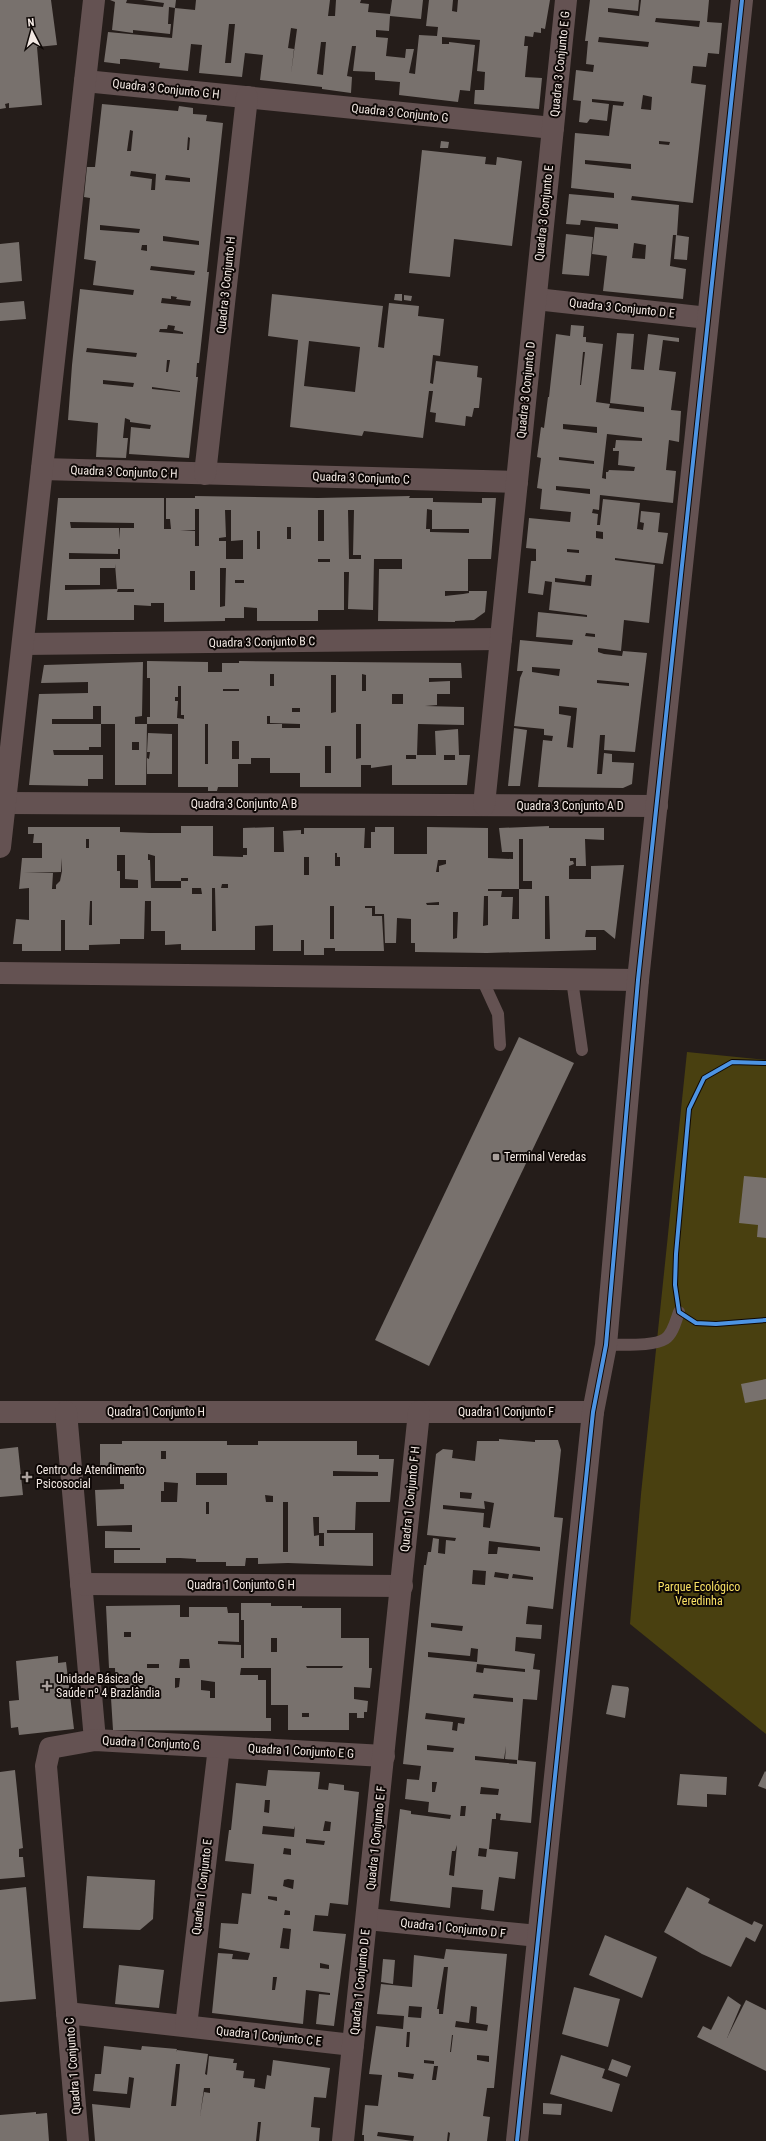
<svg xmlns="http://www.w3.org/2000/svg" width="766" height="2141" viewBox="0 0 766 2141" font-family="'Roboto Condensed',sans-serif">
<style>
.green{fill:#494010}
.building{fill:#78716d;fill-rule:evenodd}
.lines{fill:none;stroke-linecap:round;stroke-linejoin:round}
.lane{stroke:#645252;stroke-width:12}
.street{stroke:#645252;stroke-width:22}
.cycleway-casing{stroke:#0e0806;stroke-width:6}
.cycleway{stroke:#4d94e3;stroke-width:4}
.poi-dot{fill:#aaa19d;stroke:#0e0806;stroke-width:1.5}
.labels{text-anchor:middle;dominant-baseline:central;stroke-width:4;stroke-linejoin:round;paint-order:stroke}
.street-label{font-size:12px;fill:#f2e8e3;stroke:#0e0806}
.poi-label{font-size:12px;fill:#f2e8e3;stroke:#0e0806;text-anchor:start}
.park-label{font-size:12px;fill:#f8e064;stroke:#0e0806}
</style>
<rect width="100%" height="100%" fill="#251d1a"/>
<!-- green -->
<polygon class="green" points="687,1052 766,1060 766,1734 630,1624 641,1494"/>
<!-- building -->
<g class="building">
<polygon points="0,0 51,0 57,45 37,47 42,105 9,108 9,103 5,104 6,108 0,109"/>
<path d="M110 0H127L126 3 163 7 164 3 143 0H176L175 8 195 10 196 0H330L328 16H335L336 0H361L360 3 369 4 368 12 390 14 392 0H423L421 19 390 16 389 31 376 30V37L388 38 386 56 405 58 406 49H414L409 73 415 74 419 35 437 36 438 27 426 26 429 0H453L452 11 457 12 458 0H550L545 29 541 28V33L534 32 533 37 525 36 524 46H528L525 77 542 78 539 109 474 104 475 90H484L485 72 477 71 480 40 442 37V44H449V42L475 45 470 91 460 90 458 102 399 95 400 82 375 80V72L353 71 356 46H352L347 76 352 77 351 93 322 89V87L260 80 263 55 245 53 242 77 199 73 202 45 191 44 188 71 159 68 160 63 125 59H120V64L104 62 108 32 172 38 175 8 169 7 168 24H171L170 34 133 30V33L112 30 115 2ZM229 24H235L231 63H225ZM291 28 297 29 291 74 294 49 288 48ZM321 42H326L323 75 317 74Z"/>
<path d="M590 0H639L638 11 608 8V12L639 16 641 0H709L707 22 722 23 719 54 708 53 706 67 693 66 691 83 706 85 693 203 632 196 631 200 679 205 677 235H673L670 266 686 269 683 299 603 291 607 256 592 254 595 227 618 229V224L581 220 580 225 566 224 569 194 614 198V193L571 188 575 133 609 136 613 105 623 106 624 102 592 99V102L609 104 607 121 590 119 587 123 579 122 581 101 573 100 576 70 593 72 594 65 586 64 588 41H585ZM656 18 700 21 699 27 655 22ZM599 37 649 42 648 47 598 42ZM643 95 652 97 651 110 641 109ZM659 141 670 142 669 145 659 144ZM585 160 631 164V169L585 164ZM634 243 646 245 645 259 632 258Z"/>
<path d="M102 104 178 111 179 106 193 108V114L207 115 206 121 223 123 207 272H209L199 363H197L196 377H198L189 458 129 454 131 427 150 429 151 425 130 422V420L125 418 123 438H128L126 458 96 457 98 423 68 420 72 365 80 289 133 295 134 290 93 285 96 261 84 259 90 198 84 197 87 167H95ZM130 130 133 131 131 151H127ZM188 137 190 138 189 150H187ZM131 171 156 174 155 190H151L152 179 130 176ZM166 175 190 178V182L165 180ZM100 225 140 229 139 233 100 230ZM163 236 199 241V245L163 241ZM142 245H147V251L141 250ZM151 266 195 271 194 275 150 270ZM171 296 177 297 176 299 191 301 190 306 161 303 162 298 171 299ZM168 325 175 326 174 330 183 332V334L159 332 160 329H167ZM87 348 137 353 136 357 86 352ZM167 360H170L168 372H166ZM103 380 134 383 133 387 103 384ZM152 387 180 391V392L152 389Z"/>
<polygon points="441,141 449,142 448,148 440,148"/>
<polygon points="422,150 486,157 485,164 496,165 497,157 522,161 512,246 454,239 450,277 409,273"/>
<polygon points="566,234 593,237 589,276 562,274"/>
<polygon points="676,235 689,237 687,260 674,259"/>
<polygon points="19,242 22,281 0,283 0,244"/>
<path d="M272 294 383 306 378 347 384 348 389 303 419 306 418 316 444 319 440 356 433 355 430 383 433 384 436 361 478 366 477 377 482 378 479 408H474L472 417 466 416 465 426 435 422 436 413 430 412 433 391H429L423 438 364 431 362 436 290 427 298 340 268 336ZM309 341 360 347 355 392 304 386Z"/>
<polygon points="395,294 402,294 402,301 394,300"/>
<polygon points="404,295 412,296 411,301 404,300"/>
<polygon points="24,301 26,319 0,321 0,303"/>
<path d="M571 325 584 326 583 337H586V342L603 344 596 402 610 404 609 408 644 412V407L610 403 617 333 634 334 631 369 644 370V368L655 369 644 368 648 334 679 338V342L663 340 659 370 676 372 671 410 681 411 679 442 669 440 666 470 676 471 673 503 600 495 599 510 593 509 592 513 598 514 597 525H600L603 499 640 503 637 529 643 530 644 523 640 522 641 511 660 513 658 532 668 533 663 564 615 558V560L655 565 649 623 624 620 621 651 598 648V652L604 654 622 656 623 651 647 653 635 752 604 750 605 735H600L597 774H602L604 753 612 754V762L634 763 632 784 623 788 538 787 543 740 552 741 553 736 544 735V729L514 726 520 678 523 671H517L520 640 572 645 573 640 536 637 538 612 587 617V615L549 610 552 582 545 581 543 595 528 593 531 561H536V549L526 548 529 518 570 522 571 512 540 509 542 489 537 488 541 458 537 457 541 427 544 428 548 397H549L556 334 570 336ZM583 352H585L581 385H580ZM563 424 597 427V433L563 429ZM607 434 642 438V441L616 440 615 448H613V451H619L618 465 635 467 634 471 609 470 608 472H606V479L602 478ZM559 457 594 461V464L559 460ZM556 486 590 489V494L556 490ZM596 531 603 532V539L596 538ZM567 549 579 550V553L567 552ZM586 575H592L591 586 555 582V578L585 582ZM586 633 595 634V637L585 636ZM532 667 560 669 559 676 532 672ZM597 680 629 683V686L597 683ZM559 706 577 708 573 748 567 747 571 716 559 714Z"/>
<path d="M195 496 318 498 410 496 409 498H433V502L482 503V498H496L491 559H468V591H445V596L463 594 469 593V591H487L485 612 474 620 455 621V622L378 621 379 569H402V559H374L373 610 348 609 349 572H344V610H318V621H257V608L244 607V618H225V621L164 622V603H151V606L134 605V620H47L58 498H164V529H171L170 519H166V498H195ZM195 509H199V546H195V531H180L195 530ZM427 509 432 510V529H469V533L430 532V529H426ZM225 510H231V541L243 540V559H226V541H219V538L226 537ZM318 510H324V541H318ZM348 510H354L353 555H361V559H349ZM70 522 134 523V528H120V539L119 528H71ZM287 527H291V539H287ZM257 531H260V549H257ZM118 549H120V559H69V553L118 554ZM318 559H330V562H318ZM115 564 117 589H134V592H117L118 589 65 590V585H100V568H115ZM220 568H226L225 606 220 607ZM190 571H195V590H190ZM235 580H244V583H235Z"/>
<path d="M147 661 208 662V672H222V663H239V661L461 663 462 678H429V682L450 681V694H437V705L425 706 464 707V725L418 724 417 755H406V759H416V755H436L435 731 458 729 459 755H470L467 785H392V765L371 768V765H361V787H300V773H270V758H251V764H238V787H218L217 791H208V787H178V724H147V717H150V678H147ZM270 674H274V686H270ZM362 674 366 675V691H362ZM331 675H336V712L331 713ZM178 686H181V715H184V719L177 718 178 701H175V697H178ZM223 689H239V691H223ZM392 694H403V704H392ZM292 708H300V712H292ZM267 716H270V723L300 724V728H282V724H267ZM205 724H208V764H205ZM356 724H361V758L356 759ZM232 741H239V759H232ZM325 746H331V773H325ZM444 755H455V760H444Z"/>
<path d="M143 662 142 716 135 717V724H147L146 785H115V724H101V706H93V719H52V724H101V747H89V750H53L54 755H103V779H88V786L29 785 39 694 88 693V682L41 683 44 665ZM132 742H139V750H132Z"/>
<polygon points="514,728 527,730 520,786 508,786"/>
<polygon points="148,733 172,734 172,774 147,774 147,758 149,759 150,752 147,752"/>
<path d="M181 826H213V856L243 857V855H247V848H243V828L274 827V852H284L283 831 301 830V834H304V828H365L364 848H371V832H375V827H394V854H427V827L488 828V858L513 859V852H502L499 828 549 826V828H604V840L585 839 586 866H576V858H570V861H573L574 864 569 866V879H591V866L624 865 615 939 604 930H586L585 937H596V950L487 953 415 952V943H411V919L397 918 396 943H385L384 914H375V906H365V908H372V916H382L384 951H335V948H324V955H304V940H301V951H273V925L255 926V950H181V944L165 945V931H151V901H145L144 939H120V944L89 945V950H65V920H61V951H22V944H13L16 919 29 920V888L19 889 22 858H42V843H33L34 834H28V827H120V832L150 833H181ZM86 839H89V848H86ZM519 839H523V881H532V889H519V919H512L513 897H501L502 891H488V889H519ZM335 853H337V857H340V866H335ZM148 854 155 856V881H181V878H188V881H181V888H151L150 860H148ZM117 855H125V879L138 880V888H120V871H117ZM304 857H309V875H304ZM62 858V871L60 881 56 885V889H52L53 873H24L61 872ZM438 860H446V864L439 866V872H436ZM222 884H228V888H221ZM192 888H201L202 894H192ZM212 888H215L216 931H212ZM484 896H488V925L483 926ZM545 896H549L550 939H545ZM90 901H92V925H89ZM439 902V905H427L426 903ZM330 906H334V939H330ZM453 912H458L457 938 453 939Z"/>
<polygon points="519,1037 574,1063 429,1366 375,1340"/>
<polygon points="744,1176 766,1178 766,1238 757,1237 758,1225 739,1223"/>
<polygon points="766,1379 766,1399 745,1403 741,1384"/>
<path d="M499 1439 535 1442V1440H558L561 1450 554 1517 563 1518 553 1609 528 1606 526 1624 542 1625 541 1639 516 1637 515 1651 535 1654 533 1669 540 1670 537 1700 523 1699 518 1760 505 1759 506 1746 504 1759 475 1756V1760L517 1764V1760L536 1762 531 1823 500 1820 501 1814 496 1813V1819H492L489 1849 518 1852 515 1879 499 1877 494 1911 481 1909 483 1890 452 1887 450 1908 390 1901 400 1809 411 1811V1814L450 1819 451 1815 428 1812 429 1802 405 1799 407 1779 419 1780 421 1766 403 1764 424 1565H426L428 1552H431L433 1538 439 1539 438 1553 445 1554 446 1540 455 1541 456 1538 427 1535 436 1454 443 1449 453 1450 452 1458 475 1461 477 1441H499ZM460 1492 472 1493 471 1499 460 1498ZM484 1501 494 1503 490 1528 483 1527 484 1513 443 1509V1505L485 1509ZM489 1541 540 1547V1551L498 1547 497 1554H488ZM473 1570 486 1571 485 1585 472 1584ZM495 1572 509 1574 508 1579 494 1577ZM513 1574 533 1577V1580L512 1578ZM431 1623 463 1626 462 1631 431 1627ZM471 1648 478 1649 477 1662 428 1657V1652L470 1656ZM477 1664 525 1669V1672L484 1668 483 1673 476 1672ZM474 1694 513 1698V1702L473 1698ZM426 1713 465 1718 464 1724 458 1723 457 1731 452 1730 453 1722 425 1719ZM427 1745 454 1748 453 1752 427 1750ZM432 1782H437L435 1792H432ZM481 1787 499 1789 498 1795 480 1794ZM461 1806H466L465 1816H460ZM457 1845 454 1876 449 1875 452 1851H455ZM479 1848 487 1849 486 1857 478 1856Z"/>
<path d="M122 1441H227V1445H258V1441H357V1455H379V1459H394L390 1502H356L355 1530H327V1533H373V1566L288 1563 258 1564V1558H246L245 1566H226V1562H196V1559L180 1558H166V1563H114V1550H140V1548H105V1531L132 1532V1525L97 1526 95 1490 124 1489V1484H120V1471H100V1444H122ZM161 1451H166V1459H161ZM333 1471 378 1472V1476H333ZM196 1473H227V1485H196ZM164 1482 178 1483 177 1502H161V1491H164ZM265 1495 273 1496V1502H266ZM206 1502H209V1514H206ZM283 1502H288V1552H283ZM313 1517H319V1533H324V1546H319V1535L314 1536Z"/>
<polygon points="18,1447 23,1495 0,1497 0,1449"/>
<path d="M241 1603H271V1606H302V1608H341V1638H369V1668H372L370 1688 354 1687V1699L368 1701 367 1712H364V1718H357V1713H349V1730H288V1705H271V1668H241L240 1675H258V1680H266V1718H271V1731L113 1730 111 1698H116L115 1668H109L106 1606 180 1605V1617H189V1607H227L228 1613H239V1642L218 1641V1644L241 1645V1658H244V1620H241ZM124 1632H131V1637H124ZM271 1638H277V1652H271ZM180 1659H189L190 1668H179ZM147 1664H159V1668H147ZM306 1666H343L342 1668H307ZM175 1678H180L179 1687 175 1688ZM201 1680 215 1682V1698H210V1691L201 1690ZM302 1713H309V1717H302Z"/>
<polygon points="58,1656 58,1663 66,1662 74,1729 19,1735 18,1727 11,1728 9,1701 19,1700 16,1661"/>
<polygon points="612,1685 628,1687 629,1689 625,1718 606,1714"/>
<polygon points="15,1770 23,1848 19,1849 19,1857 23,1857 25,1877 0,1879 0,1772"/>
<path d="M268 1770 320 1772 318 1789 328 1790 329 1783 344 1785V1790L359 1792 348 1905 330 1903 328 1916 315 1915 313 1931 346 1934 334 2026 316 2024 319 1994 330 1995V1993L306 1990 303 2024 212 2013 218 1953 233 1954 232 1959 248 1960 250 1953 219 1948 221 1923 238 1924 242 1893 251 1894 254 1864 225 1861 229 1830H231L236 1783 266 1786ZM265 1800H270L269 1813 264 1812ZM325 1821 331 1822 330 1831H323ZM263 1826 294 1829 295 1826 294 1837 262 1834ZM306 1839 325 1841 324 1845 306 1843ZM284 1848 291 1849V1855L283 1854ZM288 1879 294 1880 293 1889 283 1886 284 1880ZM268 1896 277 1897V1901L268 1899ZM285 1910 290 1911V1915H284ZM283 1928 291 1929 289 1949 280 1948ZM320 1963 329 1965V1969L320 1968ZM273 1977H277L275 1990H272Z"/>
<polygon points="765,1771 766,1772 766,1789 758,1786"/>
<polygon points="680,1774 727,1777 726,1795 707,1794 707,1807 677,1805"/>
<polygon points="87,1876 155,1880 153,1919 140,1930 83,1928"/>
<polygon points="26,1887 36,1999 0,2002 0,1890"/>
<polygon points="687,1887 710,1899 708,1903 752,1925 754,1921 763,1925 755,1942 746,1937 731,1967 702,1954 664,1932"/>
<polygon points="605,1935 657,1957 642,1998 589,1975"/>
<path d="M446 1949 507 1954 494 2088H487L483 2116 490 2117 487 2141H449L450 2133 448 2132 447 2141H413L414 2136 378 2132 377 2136 413 2141H364V2135H362L365 2105 378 2106 382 2075 369 2074 376 2026 403 2029 404 2016 377 2014 381 1984 412 1987 414 1955 444 1959ZM444 1967H448L443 2014H439V2009H437ZM409 2006 422 2007 421 2018 408 2017ZM471 2006 477 2007 476 2023 488 2025 487 2031 455 2027 456 2021 469 2023ZM407 2032H410L409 2047H406ZM452 2035H453L451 2052H450ZM477 2055 489 2056V2062L477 2060ZM424 2060 434 2061V2064L424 2063ZM434 2066H438L436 2080H432ZM398 2072 414 2074 413 2079 398 2077Z"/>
<polygon points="383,1959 395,1960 393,1984 381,1982"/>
<polygon points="119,1965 164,1970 159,2008 115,2004"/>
<polygon points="574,1987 620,1999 608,2047 562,2034"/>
<polygon points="728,1996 741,2005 727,2038 746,2000 766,2010 766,2071 697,2037 703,2026 711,2030"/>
<path d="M104 2046 141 2050 142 2046 177 2049 176 2052 177 2050 208 2054 205 2074 207 2075 209 2056 234 2059 233 2063H237L236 2070 244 2071 243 2078 255 2079 254 2087 265 2089 267 2075 271 2076 273 2060 330 2068 326 2098 314 2097 311 2127 320 2128 319 2141H259L261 2122H258L256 2141H95L92 2104 130 2108 134 2078 129 2077 127 2094 93 2091 95 2074H101ZM176 2064H180L176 2106H171ZM204 2088H210V2093L204 2092 200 2116Z"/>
<polygon points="561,2055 605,2069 602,2078 620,2084 612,2112 550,2094"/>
<polygon points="612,2059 631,2066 627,2077 608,2070"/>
<polygon points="543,2103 562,2104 561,2115 543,2114"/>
<polygon points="36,2112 36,2114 47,2113 49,2141 0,2141 0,2115"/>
</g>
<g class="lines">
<!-- lane -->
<g class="lane">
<polyline points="482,979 498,1014 500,1045"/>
<polyline points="572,980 582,1050"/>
<path d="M606 1345C622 1344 652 1347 665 1339 673 1334 676 1320 679 1312"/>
</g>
<!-- street -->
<g class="street">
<polyline points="85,81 553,128"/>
<polyline points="536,299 708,318"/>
<polyline points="42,469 517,482"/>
<polyline points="205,474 247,97"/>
<polyline points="23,644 501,639"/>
<polyline points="5,803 657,806"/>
<polyline points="484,805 566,0"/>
<polyline points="0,847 94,0"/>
<polyline points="0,973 638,980"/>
<polyline points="0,1412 593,1412"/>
<polyline points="66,1412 95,1740"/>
<polyline points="81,1584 402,1586"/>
<polyline points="367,1919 538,1936"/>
<polyline points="67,2013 353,2045"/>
<polyline points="186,2026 219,1747"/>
<polyline points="78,2141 46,1766 50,1748 95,1740 384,1756"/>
<polyline points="343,2141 419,1412"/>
<polyline points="517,2141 593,1412 606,1345 638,980 742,0"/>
</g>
<!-- cycleway casing -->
<g class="cycleway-casing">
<g id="cycleway">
<polyline points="766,1063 732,1062 704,1078 689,1109 676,1254 675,1285 679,1312 696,1323 716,1324 766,1320"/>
<polyline points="517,2141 593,1412 606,1345 638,980 742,0"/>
</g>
</g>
<!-- cycleway -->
<use href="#cycleway" class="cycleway"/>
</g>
<!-- markers -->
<g class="poi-dot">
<rect x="492" y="1153" width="8" height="8" rx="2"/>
<path d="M25 1471h4v4h4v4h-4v4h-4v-4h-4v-4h4z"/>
<path d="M45 1680h4v4h4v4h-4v4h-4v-4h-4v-4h4z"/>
</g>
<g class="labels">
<!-- street labels -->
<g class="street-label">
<text transform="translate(560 64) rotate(-84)">Quadra 3 Conjunto E G</text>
<text transform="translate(166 89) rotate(6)">Quadra 3 Conjunto G H</text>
<text transform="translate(400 113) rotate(6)">Quadra 3 Conjunto G</text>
<text transform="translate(544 213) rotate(-84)">Quadra 3 Conjunto E</text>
<text transform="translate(226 285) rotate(-84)">Quadra 3 Conjunto H</text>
<text transform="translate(622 308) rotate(6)">Quadra 3 Conjunto D E</text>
<text transform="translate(526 390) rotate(-84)">Quadra 3 Conjunto D</text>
<text transform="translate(124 472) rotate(2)">Quadra 3 Conjunto C H</text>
<text transform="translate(361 478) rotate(2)">Quadra 3 Conjunto C</text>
<text transform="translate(262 642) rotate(-1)">Quadra 3 Conjunto B C</text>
<text x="244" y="804">Quadra 3 Conjunto A B</text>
<text x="570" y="806">Quadra 3 Conjunto A D</text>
<text x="156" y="1412">Quadra 1 Conjunto H</text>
<text x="506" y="1412">Quadra 1 Conjunto F</text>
<text transform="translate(410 1499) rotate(-84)">Quadra 1 Conjunto F H</text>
<text x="241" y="1585">Quadra 1 Conjunto G H</text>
<text transform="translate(151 1743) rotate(3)">Quadra 1 Conjunto G</text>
<text transform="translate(301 1751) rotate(3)">Quadra 1 Conjunto E G</text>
<text transform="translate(376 1838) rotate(-84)">Quadra 1 Conjunto E F</text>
<text transform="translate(202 1887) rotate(-83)">Quadra 1 Conjunto E</text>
<text transform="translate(453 1928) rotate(6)">Quadra 1 Conjunto D F</text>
<text transform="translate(360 1982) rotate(-84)">Quadra 1 Conjunto D E</text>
<text transform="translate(269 2036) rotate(6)">Quadra 1 Conjunto C E</text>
<text transform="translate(73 2066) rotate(-94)">Quadra 1 Conjunto C</text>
</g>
<!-- poi labels -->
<g class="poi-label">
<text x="504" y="1157">Terminal Veredas</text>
<text x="36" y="1470">Centro de Atendimento<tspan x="36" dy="14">Psicosocial</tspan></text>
<text x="56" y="1679">Unidade Básica de<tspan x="56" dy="14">Saúde nº 4 Brazlândia</tspan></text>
</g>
<!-- park labels -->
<g class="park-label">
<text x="699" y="1587">Parque Ecológico<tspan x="699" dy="14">Veredinha</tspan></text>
</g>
</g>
<!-- north arrow -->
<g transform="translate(32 32) rotate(354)" stroke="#0e0806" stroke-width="3" paint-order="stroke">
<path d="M0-3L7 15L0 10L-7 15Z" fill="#f2e8e3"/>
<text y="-6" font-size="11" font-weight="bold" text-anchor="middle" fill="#f2e8e3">N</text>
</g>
</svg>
